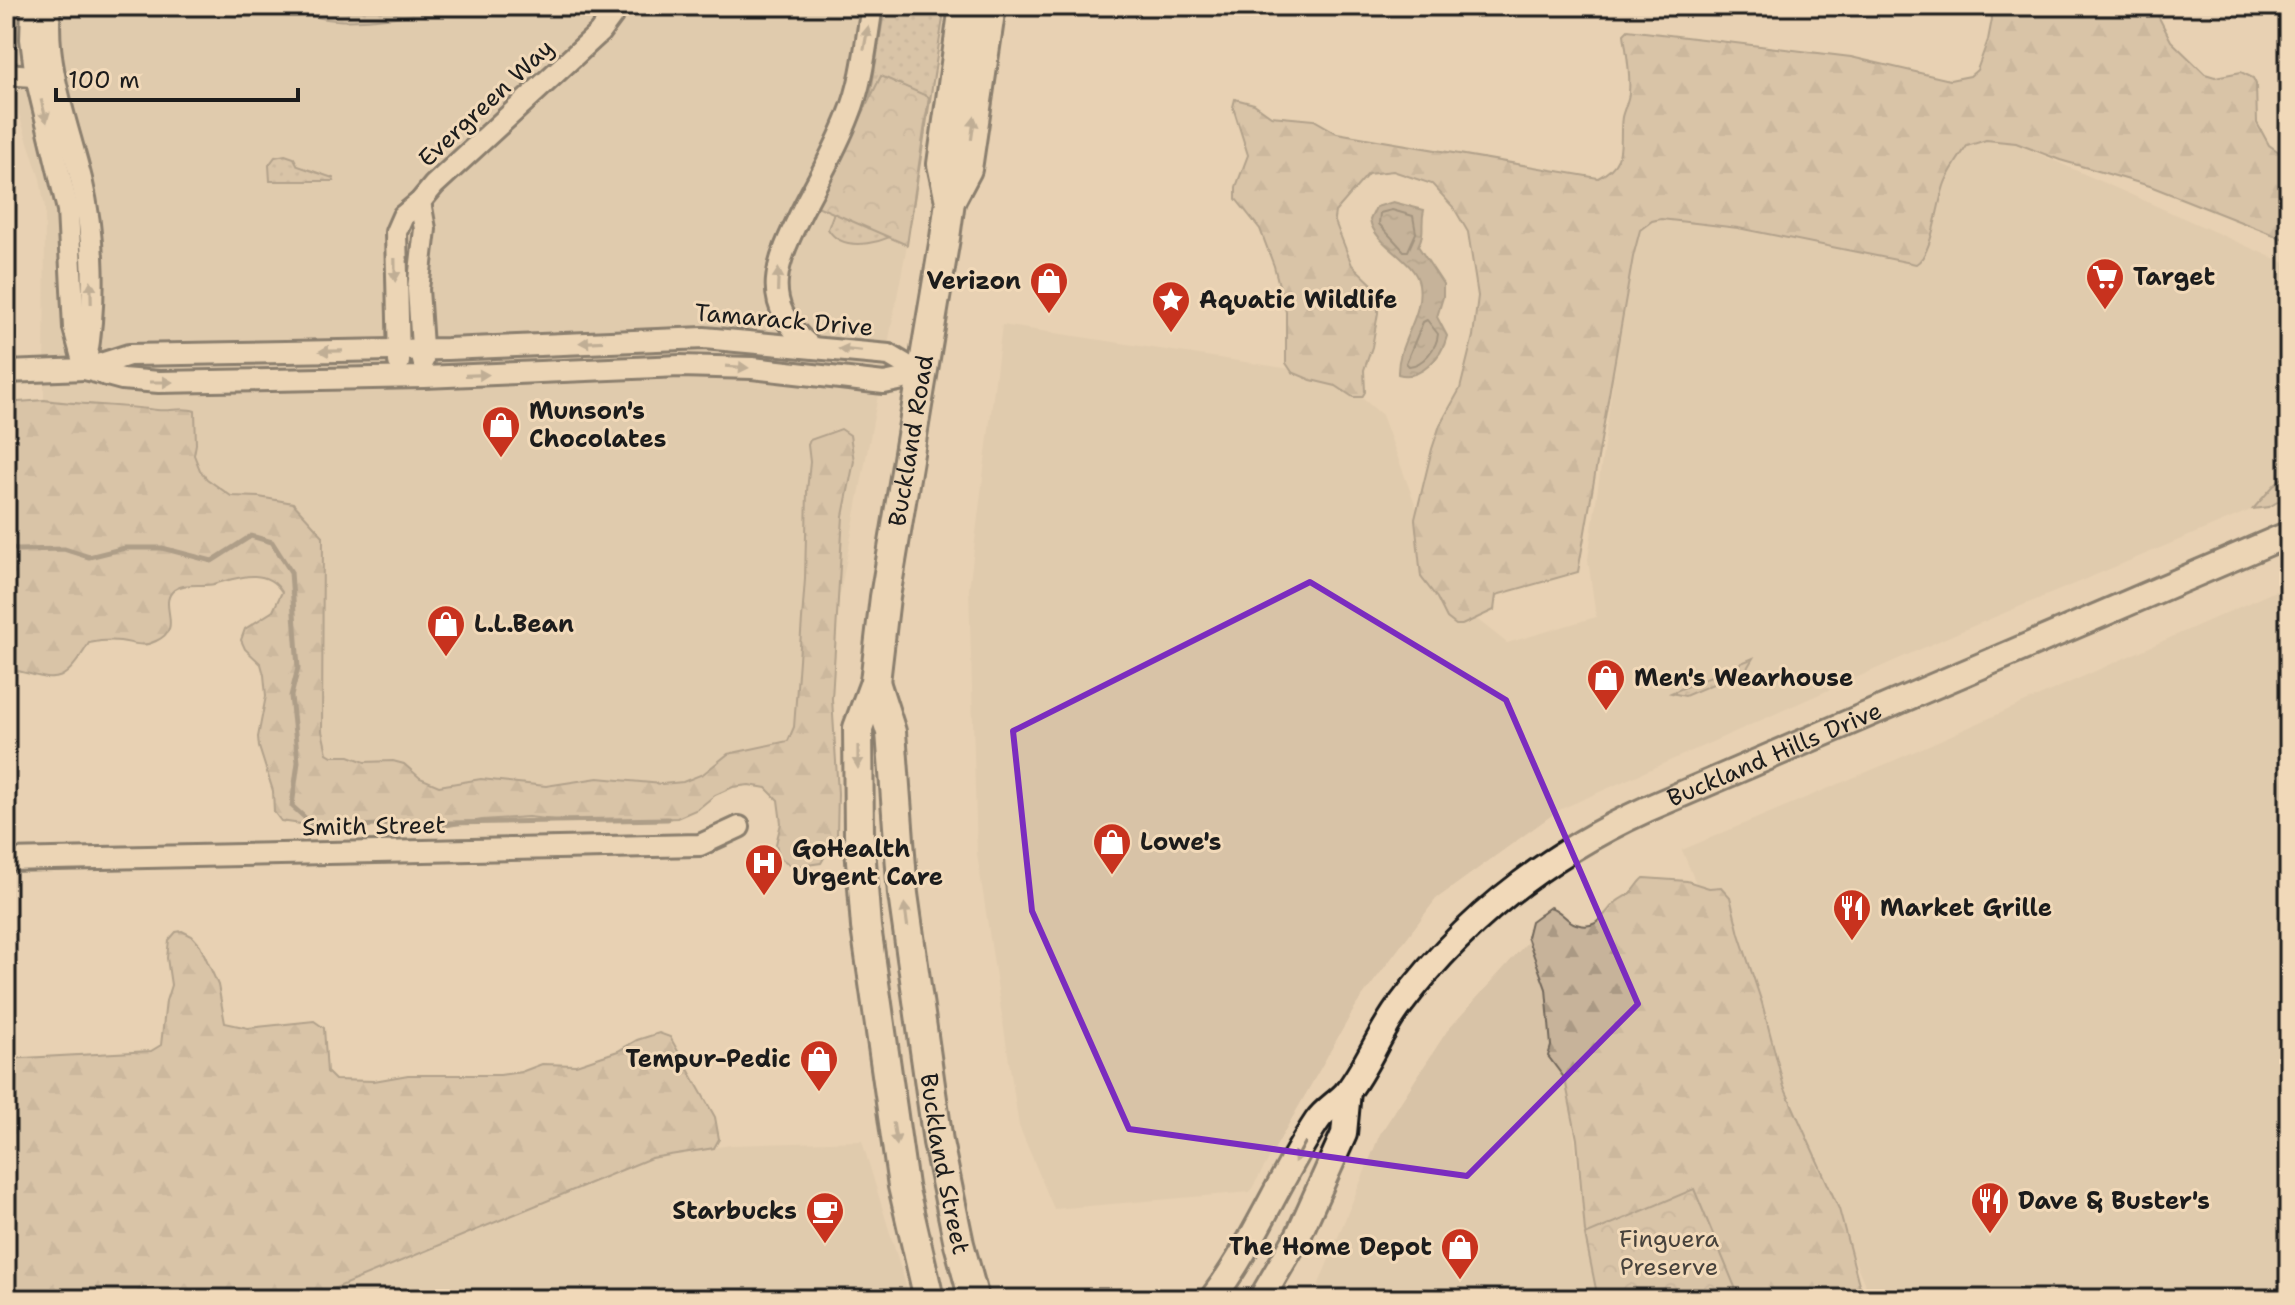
<svg xmlns="http://www.w3.org/2000/svg" width="2295" height="1305" viewBox="0 0 2295 1305" font-family="'Shantell Sans',sans-serif">
<style>
.built{fill:#d8c3a7}
.grass{fill:url(#grass-dots);stroke:#72685b;stroke-width:2}
.forest{fill:url(#forest-firs);stroke:#72685b;stroke-width:2}
.park{fill:url(#park-crowns);stroke:#72685b;stroke-width:2}
.water{fill:url(#water-ripples);stroke:#696055;stroke-width:2}
.lines{fill:none;stroke-linecap:round;stroke-linejoin:round}
.shore{stroke:#504a42;stroke-width:2}
.stream{stroke:#696055;stroke-width:5}
.minor-casing{stroke:#1c1c1c;stroke-width:26}
.tertiary-casing{stroke:#1c1c1c;stroke-width:30}
.secondary-casing{stroke:#1c1c1c;stroke-width:34}
.minor{stroke:#f1d9b9;stroke-width:20}
.tertiary{stroke:#f1d9b9;stroke-width:24}
.secondary{stroke:#f1d9b9;stroke-width:28}
.oneway{fill:#918472}
.marked{fill:none;stroke:#7b2cbf;stroke-width:6;stroke-linejoin:round}
.labels{text-anchor:middle;dominant-baseline:central;stroke-width:6;stroke-linejoin:round;paint-order:stroke}
.street-label{font-size:24px;fill:#1c1c1c;stroke:#f1d9b9}
.poi-label{font-size:24px;font-weight:bold;fill:#1c1c1c;stroke:#f1d9b9;text-anchor:start}
.park-label{font-size:24px;fill:#47423c;stroke:#f1d9b9}
</style>
<defs>
<pattern id="grass-dots" width="8" height="8" patternUnits="userSpaceOnUse" patternTransform="scale(2)"><rect width="8" height="8" fill="#c7b39a"/><path d="M2 2h.1M6 6h.1" fill="none" stroke="#aa9984" stroke-width="1.8" stroke-linecap="round"/></pattern>
<pattern id="forest-firs" width="22" height="20" patternUnits="userSpaceOnUse" patternTransform="scale(2)"><rect width="22" height="20" fill="#c7b39a"/><path d="M5 1l3.5 6h-7zM16 11l3.5 6h-7z" fill="#aa9984"/></pattern>
<pattern id="park-crowns" width="20" height="18" patternUnits="userSpaceOnUse" patternTransform="scale(2)"><rect width="20" height="18" fill="#c7b39a"/><path d="M2 6a3 3 0 1 1 6 0M12 15a3 3 0 1 1 6 0" fill="none" stroke="#aa9984"/></pattern>
<pattern id="water-ripples" width="26" height="14" patternUnits="userSpaceOnUse" patternTransform="scale(2)"><rect width="26" height="14" fill="#9d8e7b"/><path d="M2 4q2-2 4 0t4 0M15 11q2-2 4 0t4 0" fill="none" stroke="#7f7364"/></pattern>
</defs>
<rect width="100%" height="100%" fill="#e8d1b3"/>
<filter id="ink" filterUnits="userSpaceOnUse"><feTurbulence type="fractalNoise" baseFrequency=".0125" numOctaves="2"/><feDisplacementMap in="SourceGraphic" scale="16" xChannelSelector="R" yChannelSelector="G"/><feConvolveMatrix kernelMatrix="1 2 1 2 8 2 1 2 1" color-interpolation-filters="sRGB"/></filter>
<g filter="url(#ink)">
<!-- built -->
<g class="built">
<polygon points="12,6 885,6 872,96 817,206 832,213 828,229 856,244 887,237 907,245 837,609 843,515 854,461 836,429 811,440 808,445 810,462 807,491 805,579 794,727 787,742 728,754 703,774 683,782 662,784 598,778 546,786 481,779 440,786 429,784 420,778 413,770 393,761 365,762 349,756 332,756 327,753 259,497 231,496 207,479 200,470 194,455 196,444 190,409 160,411 142,407 44,400 45,208 40,179 13,96 9,74"/>
<polygon points="1967,122 2289,265 2289,494 1959,632 1559,810 1436,899 1357,1004 1250,1192 1054,1209 1019,1126 977,854 969,589 1002,325 1336,376 1382,415 1450,598 1507,643 1596,617 1588,559 1637,210"/>
<polygon points="2289,585 2289,1299 1871,1299 1682,850 1893,761"/>
<polygon points="1550,917 1585,1235 1598,1299 1310,1299 1316,1291 1380,1134 1447,1031"/>
<polygon points="862,1141 910,1299 309,1299 652,1157 731,1145"/>
</g>
<!-- grass -->
<g class="grass">
<path d="M290 6H469C452 18 434 13 414 15 373 19 327 29 290 6Z"/>
<path d="M885 6H945L910 226C890 241 844 256 828 229L866 122Z"/>
<polygon points="285,155 294,158 298,166 333,178 334,181 270,181 269,165 275,157"/>
<polygon points="1753,658 1746,670 1685,696 1671,693"/>
</g>
<!-- forest -->
<g class="forest">
<path d="M1990 6H2153L2171 41 2205 74 2215 77 2241 72 2253 78 2256 84 2257 123 2269 145 2289 159V241L2150 186 2060 160 2016 143 1986 140 1967 146C1959 158 1950 170 1945 183 1937 203 1933 254 1916 264L1738 228 1661 219 1652 221 1640 230 1633 257 1578 572 1496 595 1494 610 1462 625H1456L1447 618 1437 598 1421 577 1415 519 1432 449 1440 425 1460 389 1473 336 1478 296 1468 232 1454 208 1432 184 1393 171 1368 174 1335 212 1334 219 1352 265 1374 286 1378 298V313L1372 347 1364 370 1365 392 1362 397H1353L1336 386 1311 380 1292 372 1286 363V312L1274 266 1260 229 1236 199V187L1248 155 1233 107 1235 99 1254 104 1271 116 1314 120 1337 133 1598 178C1629 162 1618 143 1622 117 1624 108 1629 100 1629 92 1631 73 1626 52 1624 34L1628 30 1851 57 1950 80 1970 76 1977 70 1988 40 1992 19Z"/>
<path d="M44 400C81 405 120 405 157 410 170 412 183 406 195 411L196 444 194 455 200 470 207 479 231 496 259 497 293 503 323 536 322 731 327 753 332 756H349L365 762 393 761 404 764 420 778 439 786 481 779 546 786 598 778 662 784 683 782 703 774 728 754 788 741 794 727 805 579 807 491 810 462 808 445 810 440 841 429 850 435 854 461 843 516 832 699 838 793 837 835 821 863 793 867 779 857 776 844 781 823 778 800 766 788 749 785 733 787 715 795 698 809 677 818 574 822 528 817 482 820 438 828 374 825 352 831 330 832 314 826 281 821 274 812 273 791 259 747 258 737 266 696 264 675 261 664 245 649 241 640 245 629 273 611 282 592C266 566 237 578 214 584 202 587 182 581 172 592 159 607 184 628 156 641 142 648 135 643 120 641 110 640 99 641 89 643 59 692 56 679 6 668V403Z"/>
<polygon points="2289,473 2289,495 2269,507 2253,509 2276,483"/>
<path d="M1644 878 1687 881 1709 888 1721 887 1730 897 1739 934 1762 1003 1784 1087 1839 1209 1863 1299H1603L1585 1232 1577 1139 1565 1079 1548 1056 1551 1046 1546 989 1527 937 1531 921 1550 907C1562 911 1566 921 1576 924 1594 930 1601 919 1611 907 1616 900 1625 897 1632 892 1636 888 1639 882 1644 878Z"/>
<polygon points="182,931 192,936 200,945 218,985 225,1023 248,1028 314,1021 324,1028 327,1072 335,1080 374,1081 408,1075 500,1075 521,1072 542,1064 576,1065 618,1051 637,1040 659,1033 670,1037 715,1117 719,1139 714,1148 651,1158 309,1299 6,1299 6,1059 151,1051 161,1045 166,1001 171,985 167,958 169,940 176,932"/>
</g>
<!-- park -->
<g class="park">
<polygon points="881,76 929,97 907,245 817,206"/>
<polygon points="1694,1189 1740,1299 1598,1299 1585,1235"/>
</g>
<!-- water -->
<path class="water" d="M1393 202 1424 210C1420 226 1426 230 1418 246L1443 284V297L1437 317 1447 336C1442 357 1420 381 1398 374 1397 341 1424 318 1419 284 1415 259 1375 246 1370 220L1376 207Z"/>
<g class="lines">
<!-- shore -->
<g class="shore">
<polygon points="1392,210 1413,216 1416,233 1408,251 1404,251 1379,224 1380,213"/>
<path d="M1427 320 1438 334C1437 348 1423 365 1409 366L1406 363 1423 322Z"/>
</g>
<!-- stream -->
<polyline class="stream" points="6,545 18,550 64,549 89,557 125,548 162,548 212,561 251,536 272,542 291,572 298,668 291,696 298,762 292,806 313,825 344,827 393,824 668,819"/>
<!-- minor casing -->
<g class="minor-casing">
<g id="minor">
<polyline points="32,6 31,39 36,77 68,210 74,328 85,369"/>
<path d="M50 6C44 66 67 122 81 179 95 237 96 303 86 361"/>
<polyline points="6,74 46,77"/>
<polyline points="420,202 425,229 418,289 423,361"/>
<path d="M810 346C757 302 777 262 803 209 819 178 837 147 849 115 863 81 866 42 872 6"/>
<polyline points="399,362 396,232 403,216 420,202 434,185 599,33 619,6"/>
<polyline points="85,369 122,379 159,382 424,377 680,366 752,368 884,383 923,375"/>
<polyline points="6,372 85,369 129,355 447,349 704,338 889,355 923,375"/>
<polyline points="6,860 700,845 739,827"/>
</g>
</g>
<!-- tertiary casing -->
<g class="tertiary-casing">
<g id="tertiary">
<path id="s1" d="M1212 1299C1254 1244 1279 1178 1317 1121 1325 1109 1339 1102 1348 1091 1367 1066 1379 1034 1398 1008 1463 920 1548 854 1647 809L2289 534"/>
<polyline points="1261,1299 1299,1234 1344,1134 1348,1091"/>
</g>
</g>
<!-- secondary casing -->
<g class="secondary-casing">
<g id="secondary">
<polyline points="950,201 967,169 991,6"/>
<path id="s2" d="M875 682 891 732 903 894 938 1142 959 1244 974 1299"/>
<path id="s3" d="M929 1299 903 1186 866 927 859 834 858 728 875 682 885 597 945 238 950 201 942 164 964 6"/>
</g>
</g>
<!-- minor -->
<use href="#minor" class="minor"/>
<!-- tertiary -->
<use href="#tertiary" class="tertiary"/>
<!-- secondary -->
<use href="#secondary" class="secondary"/>
</g>
<!-- one-way arrows -->
<defs><path id="oneway-solid" d="M-6-.8H1V-3.2L6.5 0L1 3.2V.8H-6Z" transform="scale(2)"/></defs>
<g class="oneway">
<use href="#oneway-solid" transform="translate(866 38) rotate(-80)"/>
<use href="#oneway-solid" transform="translate(44 111) rotate(76)"/>
<use href="#oneway-solid" transform="translate(973 128) rotate(-82)"/>
<use href="#oneway-solid" transform="translate(395 270) rotate(89)"/>
<use href="#oneway-solid" transform="translate(778 280) rotate(-88)"/>
<use href="#oneway-solid" transform="translate(91 292) rotate(-91)"/>
<use href="#oneway-solid" transform="translate(591 342) rotate(177)"/>
<use href="#oneway-solid" transform="translate(850 350) rotate(-174)"/>
<use href="#oneway-solid" transform="translate(331 351) rotate(179)"/>
<use href="#oneway-solid" transform="translate(737 367) rotate(4)"/>
<use href="#oneway-solid" transform="translate(477 375) rotate(-2)"/>
<use href="#oneway-solid" transform="translate(161 382)"/>
<use href="#oneway-solid" transform="translate(858 757) rotate(90)"/>
<use href="#oneway-solid" transform="translate(906 915) rotate(-98)"/>
<use href="#oneway-solid" transform="translate(895 1134) rotate(81)"/>
<use href="#oneway-solid" transform="translate(1300 1152) rotate(119)"/>
</g>
</g>
<!-- marked area -->
<path d="M0 0H2295V1305H0ZM1310 582 1506 700 1638 1004 1467 1176 1129 1129 1032 911 1013 731Z" fill="#e8d1b3" fill-opacity=".55" fill-rule="evenodd"/>
<path class="marked" d="M1310 582 1506 700 1638 1004 1467 1176 1129 1129 1032 911 1013 731Z"/>
<!-- icons -->
<defs>
<g id="supermarket-pin" transform="scale(2)"><path d="M0 17L-7.5 6A9.5 9.5 0 1 1 7.5 6Z" fill="#c8321e" stroke="#f1d9b9"/><path d="M-6-5.5h2.5l.6 2H6L4.5 2H-2.5L-4.4-4H-6ZM-1.5 3.2a1.3 1.3 0 1 0 .1 0ZM3 3.2a1.3 1.3 0 1 0 .1 0Z" fill="#fff"/></g>
<g id="shop-pin" transform="scale(2)"><path d="M0 17L-7.5 6A9.5 9.5 0 1 1 7.5 6Z" fill="#c8321e" stroke="#f1d9b9"/><path d="M-5-2.5h2.3a2.7 3.5 0 0 1 5.4 0H5L5.5 6h-11ZM-1.5-2.5h3a1.5 2.3 0 0 0-3 0Z" fill="#fff"/></g>
<g id="sight-pin" transform="scale(2)"><path d="M0 17L-7.5 6A9.5 9.5 0 1 1 7.5 6Z" fill="#c8321e" stroke="#f1d9b9"/><path d="M0-6L1.8-2.2L6-1.7L2.9 1.2L3.7 5.4L0 3.3L-3.7 5.4L-2.9 1.2L-6-1.7L-1.8-2.2Z" fill="#fff"/></g>
<g id="hospital-pin" transform="scale(2)"><path d="M0 17L-7.5 6A9.5 9.5 0 1 1 7.5 6Z" fill="#c8321e" stroke="#f1d9b9"/><path d="M-5-5h3v3.5h4V-5h3V5h-3V1.5h-4V5h-3Z" fill="#fff"/></g>
<g id="restaurant-pin" transform="scale(2)"><path d="M0 17L-7.5 6A9.5 9.5 0 1 1 7.5 6Z" fill="#c8321e" stroke="#f1d9b9"/><path d="M-5-6h1v4h1v-4h1v4h1v-4h1v5L-1.5 .5V6h-2V.5L-5-1ZM5-6V6H3V1.5H1.5Q1.5-4 5-6Z" fill="#fff"/></g>
<g id="cafe-pin" transform="scale(2)"><path d="M0 17L-7.5 6A9.5 9.5 0 1 1 7.5 6Z" fill="#c8321e" stroke="#f1d9b9"/><path d="M-5.5-4.5H6V0H3Q3 3.5 0 3.5H-2.5Q-5.5 3.5-5.5 0ZM3-3.2v2h1.7v-2ZM-6 4.5H4V6H-6Z" fill="#fff"/></g>
</defs>
<g fill-rule="evenodd">
<use href="#supermarket-pin" x="2105" y="277"/>
<use href="#shop-pin" x="1049" y="281"/>
<use href="#sight-pin" x="1171" y="300"/>
<use href="#shop-pin" x="501" y="425"/>
<use href="#shop-pin" x="446" y="624"/>
<use href="#shop-pin" x="1606" y="678"/>
<use href="#shop-pin" x="1112" y="842"/>
<use href="#hospital-pin" x="764" y="863"/>
<use href="#restaurant-pin" x="1852" y="908"/>
<use href="#shop-pin" x="819" y="1059"/>
<use href="#restaurant-pin" x="1990" y="1201"/>
<use href="#cafe-pin" x="825" y="1211"/>
<use href="#shop-pin" x="1460" y="1247"/>
</g>
<g class="labels">
<!-- street labels -->
<g class="street-label">
<text transform="translate(486 103) rotate(-43)">Evergreen Way</text>
<text transform="translate(784 320) rotate(5)">Tamarack Drive</text>
<text stroke="none"><textPath href="#s3" startOffset="870">Buckland Road</textPath></text>
<text stroke="none"><textPath href="#s1" startOffset="808">Buckland Hills Drive</textPath></text>
<text transform="translate(374 826) rotate(-1)">Smith Street</text>
<text stroke="none"><textPath href="#s2" startOffset="488">Buckland Street</textPath></text>
</g>
<!-- poi labels -->
<g class="poi-label">
<text x="2133" y="277">Target</text>
<text x="1021" y="281" text-anchor="end">Verizon</text>
<text x="1199" y="300">Aquatic Wildlife</text>
<text x="529" y="411">Munson's<tspan x="529" dy="28">Chocolates</tspan></text>
<text x="474" y="624">L.L.Bean</text>
<text x="1634" y="678">Men's Wearhouse</text>
<text x="1140" y="842">Lowe's</text>
<text x="792" y="849">GoHealth<tspan x="792" dy="28">Urgent Care</tspan></text>
<text x="1880" y="908">Market Grille</text>
<text x="791" y="1059" text-anchor="end">Tempur-Pedic</text>
<text x="2018" y="1201">Dave &amp; Buster's</text>
<text x="797" y="1211" text-anchor="end">Starbucks</text>
<text x="1432" y="1247" text-anchor="end">The Home Depot</text>
</g>
<!-- park labels -->
<g class="park-label">
<text x="1669" y="1239">Finguera<tspan x="1669" dy="28">Preserve</tspan></text>
</g>
</g>
<!-- margin -->
<rect width="2295" height="1305" fill="none" stroke="#f1d9b9" stroke-width="32"/>
<rect x="16" y="16" width="2263" height="1273" fill="none" stroke="#1c1c1c" stroke-width="3" filter="url(#ink)"/>
<!-- scale -->
<path d="M56 88v12h242v-12" fill="none" stroke="#1c1c1c" stroke-width="4"/>
<text x="68" y="88" font-size="24" fill="#1c1c1c" stroke="#f1d9b9" stroke-width="6" paint-order="stroke">100 m</text>
</svg>
